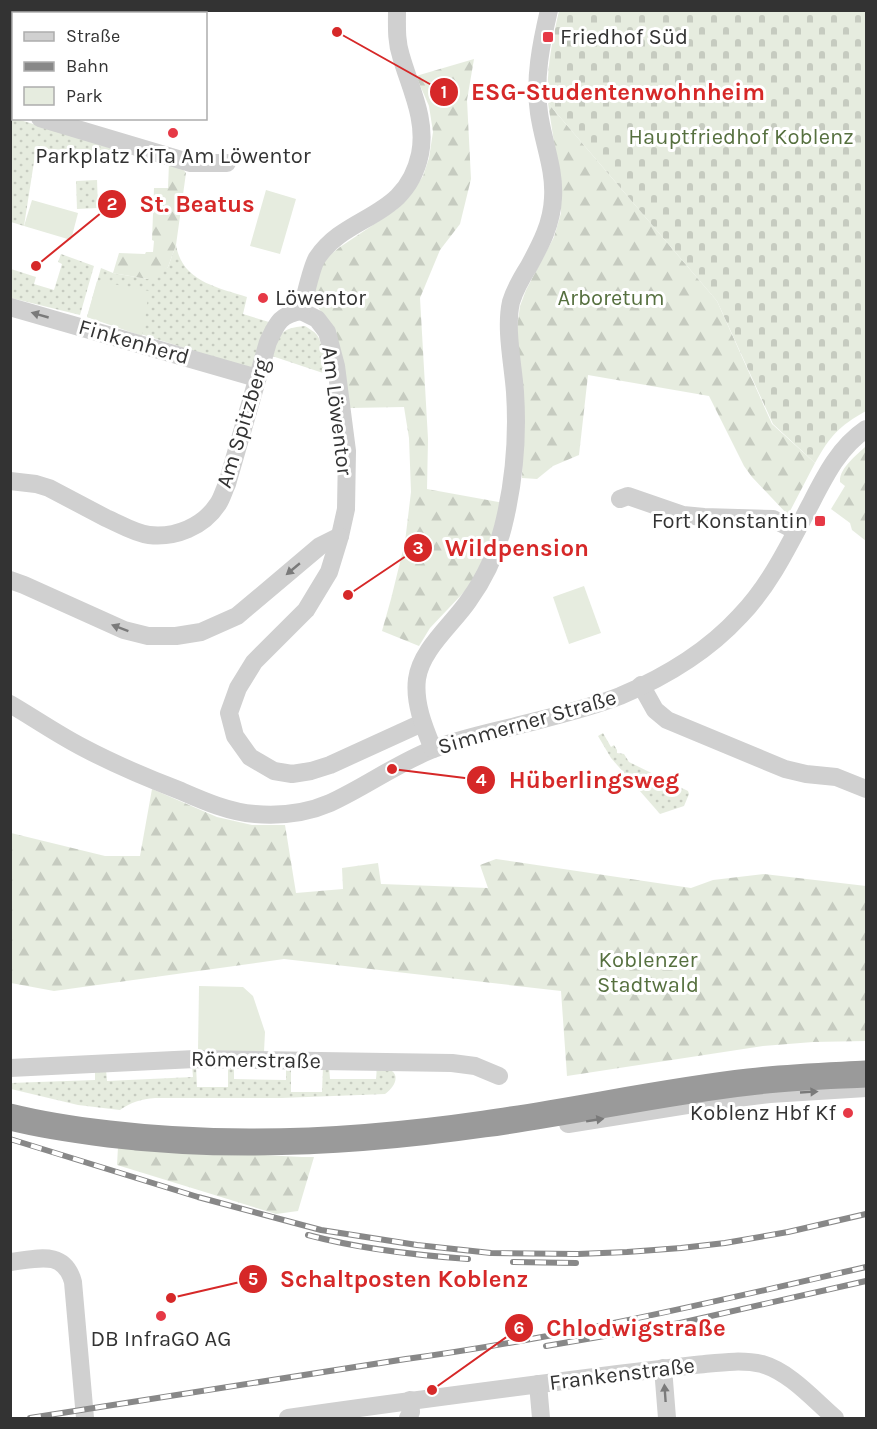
<svg xmlns="http://www.w3.org/2000/svg" width="877" height="1429" viewBox="0 0 877 1429" font-family="Karla,sans-serif">
<style>
.grass{fill:url(#grass-dots)}
.forest{fill:url(#forest-firs)}
.cemetery{fill:url(#cemetery-stones)}
.green{fill:#e6ecdf}
.lines{fill:none;stroke-linecap:round;stroke-linejoin:round}
.minor{stroke:#d0d0d0;stroke-width:18}
.highway{stroke:#9a9a9a;stroke-width:27}
.rail-casing{stroke:#888;stroke-width:6}
.rail{stroke:#fff;stroke-width:4;stroke-dasharray:11;stroke-linecap:butt}
.oneway{fill:#7a7a7a}
.poi-dot{fill:#e63946;stroke:#fff;stroke-width:2}
.labels{text-anchor:middle;dominant-baseline:central;stroke-width:6;stroke-linejoin:round;paint-order:stroke}
.poi-label{font-size:22px;fill:#333;stroke:#fff;text-anchor:start}
.park-label{font-size:22px;fill:#56703f;stroke:#fff}
.street-label{font-size:22px;fill:#333;stroke:#fff}
.leader{fill:none;stroke:#d62828;stroke-width:2}
.callout-dot{fill:#d62828;stroke:#fff;stroke-width:2}
.mark-label{font-size:18px;text-anchor:middle;font-weight:bold;fill:#fff}
.callout-label{font-size:24px;text-anchor:middle;font-weight:bold;fill:#d62828;stroke:#fff;stroke-width:6;stroke-linejoin:round;paint-order:stroke}
</style>
<defs>
<pattern id="grass-dots" width="8" height="8" patternUnits="userSpaceOnUse" patternTransform="scale(1.5)"><rect width="8" height="8" fill="#e6ecdf"/><path d="M2 2h.1M6 6h.1" fill="none" stroke="#c6cbc0" stroke-width="1.8" stroke-linecap="round"/></pattern>
<pattern id="forest-firs" width="22" height="20" patternUnits="userSpaceOnUse" patternTransform="scale(1.5)"><rect width="22" height="20" fill="#e6ecdf"/><path d="M5 1l3.5 6h-7zM16 11l3.5 6h-7z" fill="#c6cbc0"/></pattern>
<pattern id="cemetery-stones" width="16" height="16" patternUnits="userSpaceOnUse" patternTransform="scale(1.5)"><rect width="16" height="16" fill="#e6ecdf"/><path d="M2 7V4a2 2 0 0 1 4 0v3zM10 15v-3a2 2 0 0 1 4 0v3z" fill="#c6cbc0"/></pattern>
</defs>
<rect width="100%" height="100%" fill="#fff"/>
<!-- grass -->
<g class="grass">
<polygon points="10,117 123,151 118,158 115,159 81,156 81,150 36,149 24,226 11,222"/>
<polygon points="97,180 98,208 77,209 76,181"/>
<path d="M176 245C182 281 216 287 247 297L243 314 269 322 251 369 87 317 101 268 113 273 147 279 168 267Z"/>
<polygon points="61,254 94,266 80,315 11,298 11,269 36,277 34,284 54,290 62,264 58,262"/>
<path d="M305 326C309 329 314 331 317 335 323 343 324 363 326 374L272 356C279 335 280 328 305 326Z"/>
<polygon points="603,733 611,747 614,745 617,750 617,753 624,754 629,762 688,791 689,794 684,806 660,814 611,758 598,736"/>
<path d="M192 1065H196L197 1087H228V1065H234V1079L286 1080V1066L291 1067V1092H322L323 1067H329L330 1079H376L377 1067C380 1068 384 1067 388 1069 402 1074 394 1088 385 1094L282 1098H155C141 1099 131 1102 120 1110L78 1105 11 1089 10 1083 95 1080V1070L106 1069 107 1081 193 1077Z"/>
</g>
<!-- forest -->
<g class="forest">
<polygon points="474,59 467,100 471,179 460,224 440,250 420,298 428,439 427,489 504,503 478,572 465,591 430,628 419,646 382,631 391,599 405,542 411,492 409,438 404,407 349,408 325,318 318,307 313,296 317,276 325,259 340,247 397,209 409,197 423,176 429,158 433,132 429,106 416,76"/>
<polygon points="548,103 717,301 772,424 815,463 788,515 752,477 744,466 709,396 588,375 579,455 553,466 537,479 522,478 523,433 517,328 520,306 526,290 554,237 561,213 561,188"/>
<polygon points="169,163 181,167 186,173 176,245 168,267 157,276 147,279 113,273 119,253 145,254 146,252 153,252 154,241 152,240 154,188 168,188"/>
<path d="M866 446V541L852 530 850 523 831 509 845 486 840 482C839 468 857 455 866 446Z"/>
<polygon points="152,789 217,817 252,825 285,825 296,893 343,889 342,868 378,863 381,884 488,888 480,865 496,859 691,888 713,880 764,874 866,886 866,1041 813,1042 763,1046 567,1076 561,991 284,959 54,991 11,983 11,833 105,856 140,856"/>
<polygon points="118,1147 302,1157 314,1157 298,1211 276,1214 117,1165"/>
</g>
<!-- cemetery -->
<path class="cemetery" d="M559 11H866V411C839 426 830 436 815 463L773 424 717 301 548 103C546 71 552 41 559 11Z"/>
<!-- green -->
<g class="green">
<polygon points="266,190 296,199 280,254 250,246"/>
<polygon points="32,200 78,213 71,240 24,226"/>
<polygon points="97,281 149,291 142,336 87,317"/>
<polygon points="584,586 601,633 569,644 553,597"/>
<polygon points="199,986 243,987 253,996 265,1032 264,1052 198,1051"/>
</g>
<g class="lines">
<!-- minor -->
<g class="minor">
<polyline points="10,110 14,111"/>
<polyline points="40,118 191,163 227,163"/>
<polyline points="10,307 257,378"/>
<polyline points="301,311 317,319 327,332 336,366 347,451 346,509 340,536 329,572 306,610 254,662 238,688 229,713 235,736 250,757 274,771 292,774 311,771 330,765 422,723"/>
<path d="M301 311C305 299 311 267 317 258 347 213 406 220 420 154 427 119 410 88 401 56 396 41 397 26 397 10"/>
<path d="M10 481 36 484 49 488C68 498 87 508 106 518 120 524 134 533 149 535 175 538 203 527 218 504 222 498 224 490 227 484L268 342C277 323 280 315 301 311"/>
<polyline points="620,499 628,496 683,515 704,517 773,519 796,531"/>
<polyline points="10,580 24,585 124,630 148,636 176,636 201,632 237,616 320,546 340,536"/>
<polyline points="641,685 655,710 667,720 785,769 806,774 836,777 866,789"/>
<path d="M10 704C34 718 57 734 82 747 114 764 147 778 181 791 204 801 229 812 255 814 280 816 307 813 330 803 365 787 396 764 431 750 458 739 488 733 516 726 551 717 587 709 620 696 665 677 707 652 740 616 770 585 789 545 809 507 824 478 838 448 866 429"/>
<path d="M433 749C424 727 414 703 417 679 421 649 453 624 469 600 485 578 496 554 503 527 514 483 518 437 515 392 513 364 505 329 511 302 515 289 522 277 529 266 541 244 552 223 553 198 555 169 543 142 539 113 534 79 541 44 549 10"/>
<polyline points="10,1068 195,1059 452,1063 475,1066 499,1076"/>
<polyline points="568,1124 706,1102 770,1094 866,1088"/>
<path d="M10 1262C37 1259 64 1249 73 1282L85 1418"/>
<polyline points="663,1368 667,1418"/>
<polyline points="538,1384 541,1418"/>
<path d="M288 1418C398 1402 508 1388 618 1374 643 1371 669 1368 695 1365 717 1363 740 1359 762 1364 790 1372 814 1400 835 1418"/>
<polyline points="408,1418 411,1412 410,1400"/>
</g>
<!-- highway -->
<path class="highway" d="M10 1117C42 1125 76 1130 109 1134 234 1149 360 1142 484 1124 573 1112 660 1092 749 1082 788 1077 827 1076 866 1074"/>
<!-- rail casing -->
<g class="rail-casing">
<g id="rail">
<polyline points="10,1139 198,1197 321,1230 417,1245 491,1253 578,1254 627,1252 681,1248 725,1243 788,1232 866,1214"/>
<path d="M308 1235C360 1249 414 1255 468 1259"/>
<polyline points="513,1262 576,1263"/>
<polyline points="546,1346 680,1323 866,1281"/>
<path d="M30 1418 406 1359C561 1338 713 1302 866 1267"/>
</g>
</g>
<!-- rail -->
<use href="#rail" class="rail"/>
</g>
<!-- one-way arrows -->
<defs><path id="oneway-solid" d="M-6-.8H1V-3.2L6.5 0L1 3.2V.8H-6Z" transform="scale(1.5)"/></defs>
<g class="oneway">
<use href="#oneway-solid" transform="translate(40 315) rotate(-164)"/>
<use href="#oneway-solid" transform="translate(293 569) rotate(140)"/>
<use href="#oneway-solid" transform="translate(120 628) rotate(-159)"/>
<use href="#oneway-solid" transform="translate(809 1092) rotate(-3)"/>
<use href="#oneway-solid" transform="translate(595 1120) rotate(-9)"/>
<use href="#oneway-solid" transform="translate(665 1393) rotate(-94)"/>
</g>
<!-- markers -->
<g class="poi-dot">
<rect x="542" y="31" width="12" height="12" rx="3"/>
<circle cx="173" cy="133" r="6"/>
<circle cx="263" cy="298" r="6"/>
<rect x="814" y="515" width="12" height="12" rx="3"/>
<circle cx="848" cy="1113" r="6"/>
<circle cx="161" cy="1316" r="6"/>
</g>
<g class="labels">
<!-- poi labels -->
<g class="poi-label">
<text x="560" y="37">Friedhof Süd</text>
<text x="173" y="156" text-anchor="middle">Parkplatz KiTa Am Löwentor</text>
<text x="275" y="298">Löwentor</text>
<text x="808" y="521" text-anchor="end">Fort Konstantin</text>
<text x="836" y="1113" text-anchor="end">Koblenz Hbf Kf</text>
<text x="161" y="1339" text-anchor="middle">DB InfraGO AG</text>
</g>
<!-- park labels -->
<g class="park-label">
<text x="741" y="137">Hauptfriedhof Koblenz</text>
<text x="611" y="298">Arboretum</text>
<text x="648" y="960">Koblenzer<tspan x="648" dy="25">Stadtwald</tspan></text>
</g>
<!-- street labels -->
<g class="street-label">
<text transform="translate(134 342) rotate(16)">Finkenherd</text>
<text transform="translate(337 411) rotate(83)">Am Löwentor</text>
<text transform="translate(243 423) rotate(-73)">Am Spitzberg</text>
<text transform="translate(527 722) rotate(-16)">Simmerner Straße</text>
<text transform="translate(256 1060) rotate(1)">Römerstraße</text>
<text transform="translate(622 1374) rotate(-7)">Frankenstraße</text>
</g>
</g>
<!-- callouts -->
<path class="leader" d="M337 32L444 92M36 266L112 204M348 595L418 548M392 769L481 780M171 1298L253 1279M432 1390L519 1328"/>
<g class="callout-dot">
<circle cx="337" cy="32" r="6"/>
<circle cx="36" cy="266" r="6"/>
<circle cx="348" cy="595" r="6"/>
<circle cx="392" cy="769" r="6"/>
<circle cx="171" cy="1298" r="6"/>
<circle cx="432" cy="1390" r="6"/>
<circle cx="444" cy="92" r="15"/>
<circle cx="112" cy="204" r="15"/>
<circle cx="418" cy="548" r="15"/>
<circle cx="481" cy="780" r="15"/>
<circle cx="253" cy="1279" r="15"/>
<circle cx="519" cy="1328" r="15"/>
</g>
<g class="mark-label">
<text x="444" y="98">1</text>
<text x="112" y="210">2</text>
<text x="418" y="554">3</text>
<text x="481" y="786">4</text>
<text x="253" y="1285">5</text>
<text x="519" y="1334">6</text>
</g>
<g class="callout-label">
<text x="618" y="100">ESG-Studentenwohnheim</text>
<text x="197" y="212">St. Beatus</text>
<text x="517" y="556">Wildpension</text>
<text x="594" y="788">Hüberlingsweg</text>
<text x="404" y="1287">Schaltposten Koblenz</text>
<text x="636" y="1336">Chlodwigstraße</text>
</g>
<!-- border -->
<rect width="877" height="1429" fill="none" stroke="#333333" stroke-width="24"/>
<!-- legend -->
<rect x="12" y="12" width="195" height="108" fill="#ffffff" stroke="#adadad" stroke-width="1.5"/>
<rect x="24" y="32" width="30" height="9" fill="#d0d0d0" stroke="#adadad" stroke-width="1.5"/>
<text x="66" y="42" font-size="18" fill="#333333">Straße</text>
<rect x="24" y="62" width="30" height="9" fill="#888888" stroke="#adadad" stroke-width="1.5"/>
<text x="66" y="72" font-size="18" fill="#333333">Bahn</text>
<rect x="24" y="87" width="30" height="18" fill="#e6ecdf" stroke="#adadad" stroke-width="1.5"/>
<text x="66" y="102" font-size="18" fill="#333333">Park</text>
</svg>
